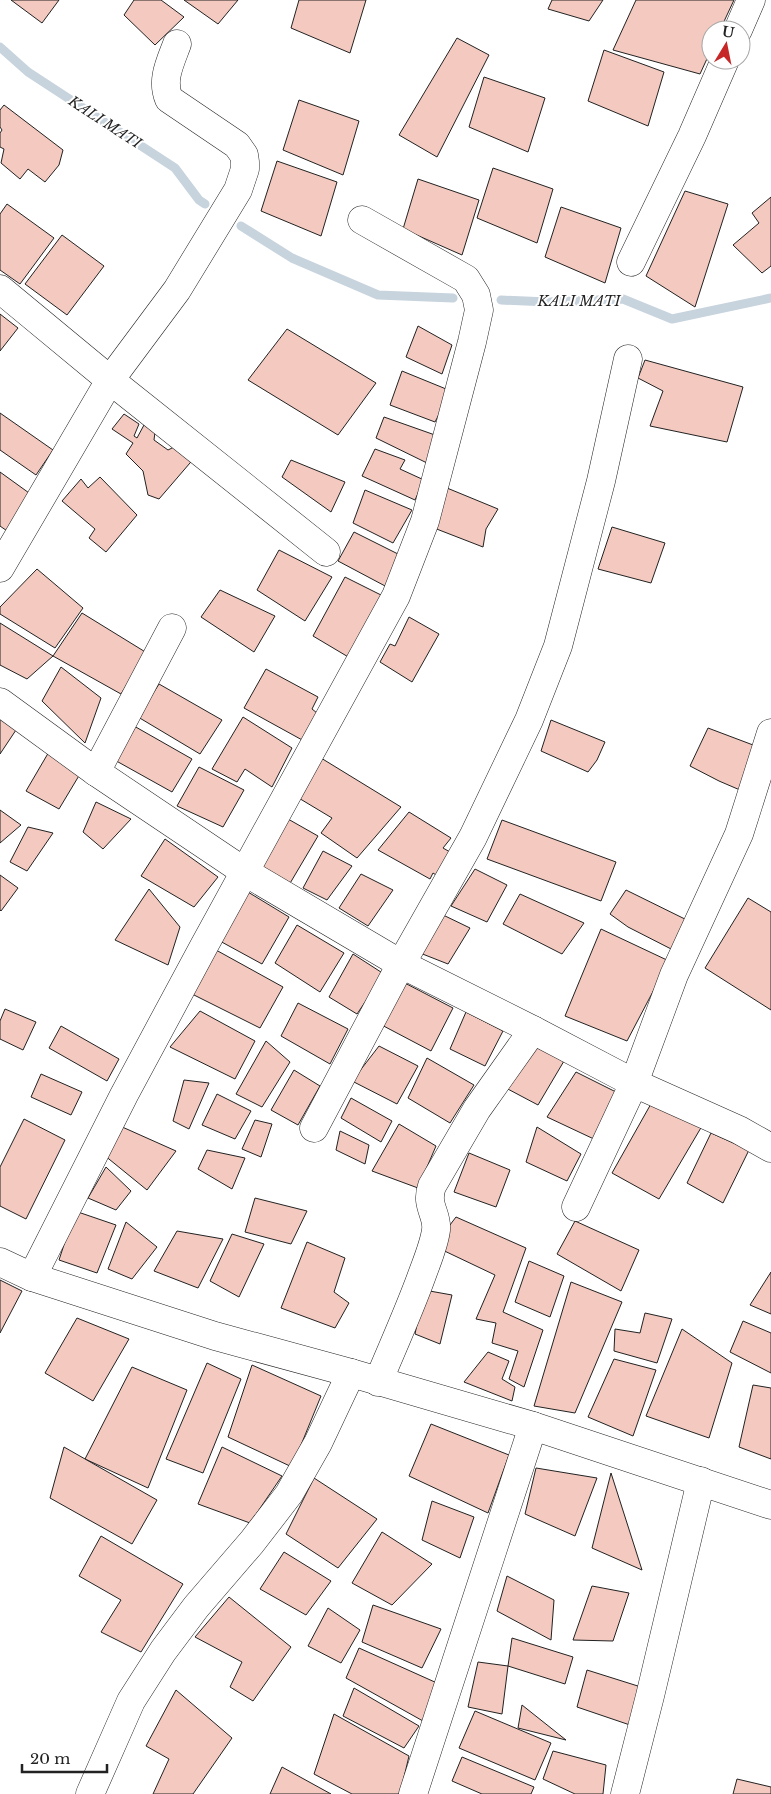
<svg xmlns="http://www.w3.org/2000/svg" width="771" height="1794" viewBox="0 0 771 1794" font-family="'Libre Baskerville',serif">
<style>
.lines{fill:none;stroke-linecap:round;stroke-linejoin:round}
.stream{stroke:#c7d3dd;stroke-width:9}
.building{fill:#f3c9c0;stroke:#222}
.minor-casing{stroke:#222;stroke-width:29}
.minor{stroke:#fff;stroke-width:28}
.labels{text-anchor:middle;dominant-baseline:central;stroke-width:4;stroke-linejoin:round;paint-order:stroke}
.water-label{font-size:14px;font-style:italic;fill:#222;stroke:#fff}
</style>
<rect width="100%" height="100%" fill="#fff"/>
<g class="lines">
<!-- stream -->
<g class="stream">
<polyline points="0,47 28,72 175,168 199,200 205,204"/>
<polyline points="241,226 292,258 378,295 453,298"/>
<polyline points="501,300 548,302 623,299 672,319 771,298"/>
</g>
</g>
<!-- building -->
<g class="building">
<polygon points="11,0 59,0 42,23"/>
<polygon points="134,0 161,0 184,17 155,45 124,15"/>
<polygon points="184,0 238,0 218,24"/>
<polygon points="299,0 366,0 350,53 291,28"/>
<polygon points="552,0 603,0 589,21 548,9"/>
<polygon points="636,0 734,0 720,30 711,30 711,50 700,74 613,50"/>
<polygon points="457,38 489,55 437,157 399,135"/>
<polygon points="604,50 664,72 648,126 588,101"/>
<polygon points="484,77 545,98 528,152 469,127"/>
<polygon points="299,100 359,121 343,175 283,150"/>
<polygon points="4,105 63,150 59,165 45,182 28,169 20,179 1,163 4,149 0,147 0,133 2,130 0,127 0,110"/>
<polygon points="277,161 337,182 321,236 261,211"/>
<polygon points="493,168 553,189 537,243 477,218"/>
<polygon points="418,179 479,200 462,255 403,229"/>
<polygon points="685,191 728,204 695,307 646,276"/>
<polygon points="771,197 771,266 762,273 733,245 759,223 752,213"/>
<polygon points="7,204 54,238 20,284 0,270 0,214"/>
<polygon points="561,207 621,228 605,283 545,257"/>
<polygon points="62,235 104,266 67,315 25,284"/>
<polygon points="0,314 18,328 0,351"/>
<polygon points="418,326 452,345 442,374 406,357"/>
<polygon points="287,329 376,383 338,435 248,380"/>
<polygon points="645,360 743,387 727,442 650,426 663,391 638,378"/>
<polygon points="402,371 451,391 435,422 390,405"/>
<polygon points="0,413 53,450 36,475 0,450"/>
<polygon points="124,414 139,424 134,436 137,438 144,425 155,432 154,440 168,450 180,444 196,456 159,499 148,495 143,471 126,454 133,443 112,429"/>
<polygon points="384,417 435,435 427,463 376,438"/>
<polygon points="375,449 405,460 400,469 424,480 415,500 362,476"/>
<polygon points="291,460 345,482 331,512 282,477"/>
<polygon points="0,472 36,498 10,533 0,526"/>
<polygon points="100,477 137,515 106,552 89,538 95,529 62,501 81,479 88,488"/>
<polygon points="447,488 498,509 486,529 483,547 434,528"/>
<polygon points="365,490 412,510 393,543 353,523"/>
<polygon points="612,527 665,543 651,583 598,569"/>
<polygon points="354,532 400,555 387,587 338,561"/>
<polygon points="279,550 332,577 305,621 257,590"/>
<polygon points="37,569 83,608 55,648 0,614 0,607"/>
<polygon points="345,577 387,598 350,658 313,636"/>
<polygon points="220,590 275,616 254,652 201,617"/>
<polygon points="82,613 147,653 121,694 53,656"/>
<polygon points="409,617 439,634 412,682 380,662 390,644 395,646"/>
<polygon points="0,623 53,656 27,679 0,665"/>
<polygon points="61,667 101,698 85,743 42,701"/>
<polygon points="266,669 318,697 312,709 322,717 304,741 244,708"/>
<polygon points="159,684 222,720 200,754 138,717"/>
<polygon points="243,717 292,748 272,787 245,769 237,782 212,769"/>
<polygon points="0,718 16,730 0,754"/>
<polygon points="551,720 605,742 597,760 588,772 541,751"/>
<polygon points="134,726 192,759 172,792 111,758"/>
<polygon points="708,728 761,748 747,793 719,781 690,766"/>
<polygon points="50,750 83,769 59,809 26,791"/>
<polygon points="321,758 401,807 357,858 321,833 332,818 297,797"/>
<polygon points="199,767 244,790 223,827 177,806"/>
<polygon points="96,802 131,819 103,849 83,832"/>
<polygon points="0,810 21,825 0,843"/>
<polygon points="409,812 451,838 443,848 457,856 445,881 433,873 430,879 378,850"/>
<polygon points="288,819 318,836 289,885 261,867"/>
<polygon points="502,820 616,862 601,901 487,859"/>
<polygon points="28,827 53,833 27,871 10,862"/>
<polygon points="165,839 218,877 194,907 141,876"/>
<polygon points="323,851 352,866 327,900 303,888"/>
<polygon points="475,869 507,885 487,922 451,906"/>
<polygon points="361,874 393,890 368,926 339,908"/>
<polygon points="0,875 18,888 1,911 0,910"/>
<polygon points="149,889 180,927 168,965 115,940"/>
<polygon points="243,889 289,917 262,964 218,940"/>
<polygon points="626,890 695,924 677,952 628,927 610,914"/>
<polygon points="520,894 584,923 562,954 503,924"/>
<polygon points="748,898 771,912 771,1010 705,968"/>
<polygon points="441,914 470,928 448,964 420,953"/>
<polygon points="297,925 344,953 320,992 275,963"/>
<polygon points="601,929 669,961 627,1041 565,1016"/>
<polygon points="216,950 283,987 260,1028 188,992"/>
<polygon points="353,954 384,974 357,1014 329,997"/>
<polygon points="399,980 453,1008 431,1051 376,1022"/>
<polygon points="298,1003 348,1029 330,1064 281,1036"/>
<polygon points="5,1009 36,1022 23,1050 0,1039 0,1021"/>
<polygon points="200,1011 255,1041 235,1079 170,1047"/>
<polygon points="466,1012 503,1031 485,1066 450,1049"/>
<polygon points="61,1026 119,1059 107,1081 49,1048"/>
<polygon points="266,1041 290,1062 262,1107 236,1094"/>
<polygon points="532,1045 564,1061 538,1105 504,1087"/>
<polygon points="379,1046 418,1066 397,1104 352,1081"/>
<polygon points="427,1058 474,1085 450,1123 408,1098"/>
<polygon points="294,1070 320,1086 298,1125 271,1110"/>
<polygon points="576,1072 616,1092 596,1140 547,1117"/>
<polygon points="41,1074 82,1092 71,1115 31,1097"/>
<polygon points="184,1080 209,1083 189,1129 173,1121"/>
<polygon points="217,1094 251,1111 235,1139 202,1125"/>
<polygon points="351,1098 392,1121 381,1142 341,1118"/>
<polygon points="652,1102 702,1126 659,1199 612,1173"/>
<polygon points="24,1119 65,1140 26,1219 0,1206 0,1167"/>
<polygon points="255,1120 272,1124 261,1157 242,1149"/>
<polygon points="399,1124 436,1146 418,1188 372,1171"/>
<polygon points="120,1126 176,1151 147,1190 104,1155"/>
<polygon points="537,1127 581,1154 567,1181 526,1162"/>
<polygon points="340,1131 369,1145 365,1164 336,1150"/>
<polygon points="711,1133 749,1150 723,1203 687,1183"/>
<polygon points="207,1150 245,1158 232,1189 198,1169"/>
<polygon points="469,1153 510,1170 496,1207 454,1192"/>
<polygon points="106,1167 131,1191 116,1210 88,1198"/>
<polygon points="255,1198 307,1211 291,1244 245,1232"/>
<polygon points="75,1211 116,1225 97,1273 59,1260"/>
<polygon points="456,1217 526,1248 503,1312 543,1330 524,1387 509,1379 518,1351 492,1343 496,1323 476,1319 495,1275 434,1246"/>
<polygon points="575,1221 639,1250 621,1291 557,1254"/>
<polygon points="126,1222 157,1247 132,1279 108,1269"/>
<polygon points="177,1231 223,1239 198,1288 154,1271"/>
<polygon points="232,1234 264,1244 239,1297 210,1281"/>
<polygon points="307,1242 345,1258 334,1292 349,1303 335,1328 281,1308"/>
<polygon points="529,1261 564,1276 550,1317 515,1302"/>
<polygon points="771,1272 771,1314 750,1305"/>
<polygon points="0,1280 22,1291 0,1333"/>
<polygon points="571,1282 622,1302 575,1413 534,1406"/>
<polygon points="424,1290 452,1295 440,1344 415,1334"/>
<polygon points="645,1313 672,1319 657,1363 614,1351 615,1329 640,1333"/>
<polygon points="77,1318 129,1339 93,1401 45,1373"/>
<polygon points="743,1321 771,1333 771,1373 730,1352"/>
<polygon points="682,1329 732,1363 709,1438 646,1416"/>
<polygon points="488,1352 509,1361 502,1379 515,1387 512,1401 464,1382"/>
<polygon points="614,1359 656,1370 633,1436 588,1417"/>
<polygon points="207,1363 241,1379 203,1473 166,1459"/>
<polygon points="252,1365 321,1396 292,1467 228,1437"/>
<polygon points="132,1367 187,1390 148,1488 85,1459"/>
<polygon points="753,1385 771,1388 771,1459 739,1447"/>
<polygon points="431,1424 509,1455 488,1513 409,1476"/>
<polygon points="64,1447 157,1500 132,1544 50,1498"/>
<polygon points="222,1447 282,1476 250,1523 198,1504"/>
<polygon points="536,1468 597,1478 575,1536 525,1514"/>
<polygon points="611,1473 642,1570 592,1548"/>
<polygon points="314,1478 377,1519 338,1568 286,1534"/>
<polygon points="432,1501 474,1517 460,1558 422,1540"/>
<polygon points="382,1532 432,1564 392,1605 352,1583"/>
<polygon points="101,1536 183,1584 141,1652 101,1632 121,1600 79,1576"/>
<polygon points="284,1552 331,1581 306,1615 260,1589"/>
<polygon points="507,1576 554,1600 551,1640 497,1611"/>
<polygon points="592,1586 629,1593 613,1641 573,1640"/>
<polygon points="229,1597 291,1647 253,1701 230,1687 242,1662 195,1637"/>
<polygon points="373,1605 441,1629 422,1668 362,1642"/>
<polygon points="328,1608 360,1630 341,1663 308,1646"/>
<polygon points="512,1638 573,1657 565,1684 508,1666"/>
<polygon points="359,1648 437,1683 423,1721 346,1678"/>
<polygon points="478,1662 508,1666 502,1714 468,1707"/>
<polygon points="587,1670 641,1687 630,1725 577,1707"/>
<polygon points="354,1688 419,1726 404,1748 343,1716"/>
<polygon points="176,1690 232,1738 193,1794 153,1794 169,1759 146,1746"/>
<polygon points="522,1705 566,1740 518,1728"/>
<polygon points="475,1711 551,1743 535,1780 459,1748"/>
<polygon points="334,1714 409,1756 400,1794 352,1794 314,1774"/>
<polygon points="553,1751 606,1765 603,1794 575,1794 543,1779"/>
<polygon points="462,1757 534,1787 531,1794 482,1794 452,1781"/>
<polygon points="282,1767 331,1794 270,1794"/>
<polygon points="737,1779 771,1787 771,1794 733,1794"/>
</g>
<g class="lines">
<!-- minor casing -->
<g class="minor-casing">
<g id="minor">
<polyline points="738,30 751,0"/>
<polyline points="631,262 692,136 725,60"/>
<polyline points="0,289 110,380 326,552"/>
<path d="M0 568 110 380 177 290 238 190 245 169V162L244 155 237 145 169 99C161 80 170 63 177 44"/>
<polyline points="0,702 96,772 245,872 401,964 533,1030 634,1083 739,1130 771,1148"/>
<polyline points="96,772 172,628"/>
<polyline points="314,1128 401,964 473,837 529,720 558,646 601,481 628,359"/>
<polyline points="576,1207 634,1083 674,975 739,834 771,733"/>
<polyline points="0,1262 32,1277 215,1336 351,1373 533,1426 771,1505"/>
<polyline points="32,1277 124,1095 204,946 396,596 425,521 472,342 479,310 476,295 466,279 362,220"/>
<path d="M378 1382C393 1346 409 1311 422 1275 427 1261 434 1245 436 1230 438 1214 425 1206 432 1186L477 1109 533 1030"/>
<polyline points="90,1794 131,1701 163,1651 196,1607 252,1542 289,1494 318,1443 351,1373"/>
<polyline points="413,1794 533,1426"/>
<polyline points="625,1794 650,1696 701,1481"/>
</g>
</g>
<!-- minor -->
<use href="#minor" class="minor"/>
</g>
<g class="labels">
<!-- water labels -->
<g class="water-label">
<text transform="translate(105 122) rotate(33)">KALI MATI</text>
<text x="579" y="301">KALI MATI</text>
</g>
</g>
<!-- north arrow -->
<g transform="translate(726 45) rotate(10)"><circle r="24" fill="#ffffff" stroke="#a7a7a7"/>
<path d="M0-4L9 19L0 12L-9 19Z" fill="#c62828"/>
<text y="-8" font-size="14" font-weight="bold" text-anchor="middle" fill="#222222">U</text>
</g>
<!-- scale -->
<path d="M22 1764v8h85v-8" fill="none" stroke="#222222" stroke-width="2.5"/>
<text x="30" y="1764" font-size="15" fill="#222222" stroke="#ffffff" stroke-width="4" paint-order="stroke">20 m</text>
</svg>
